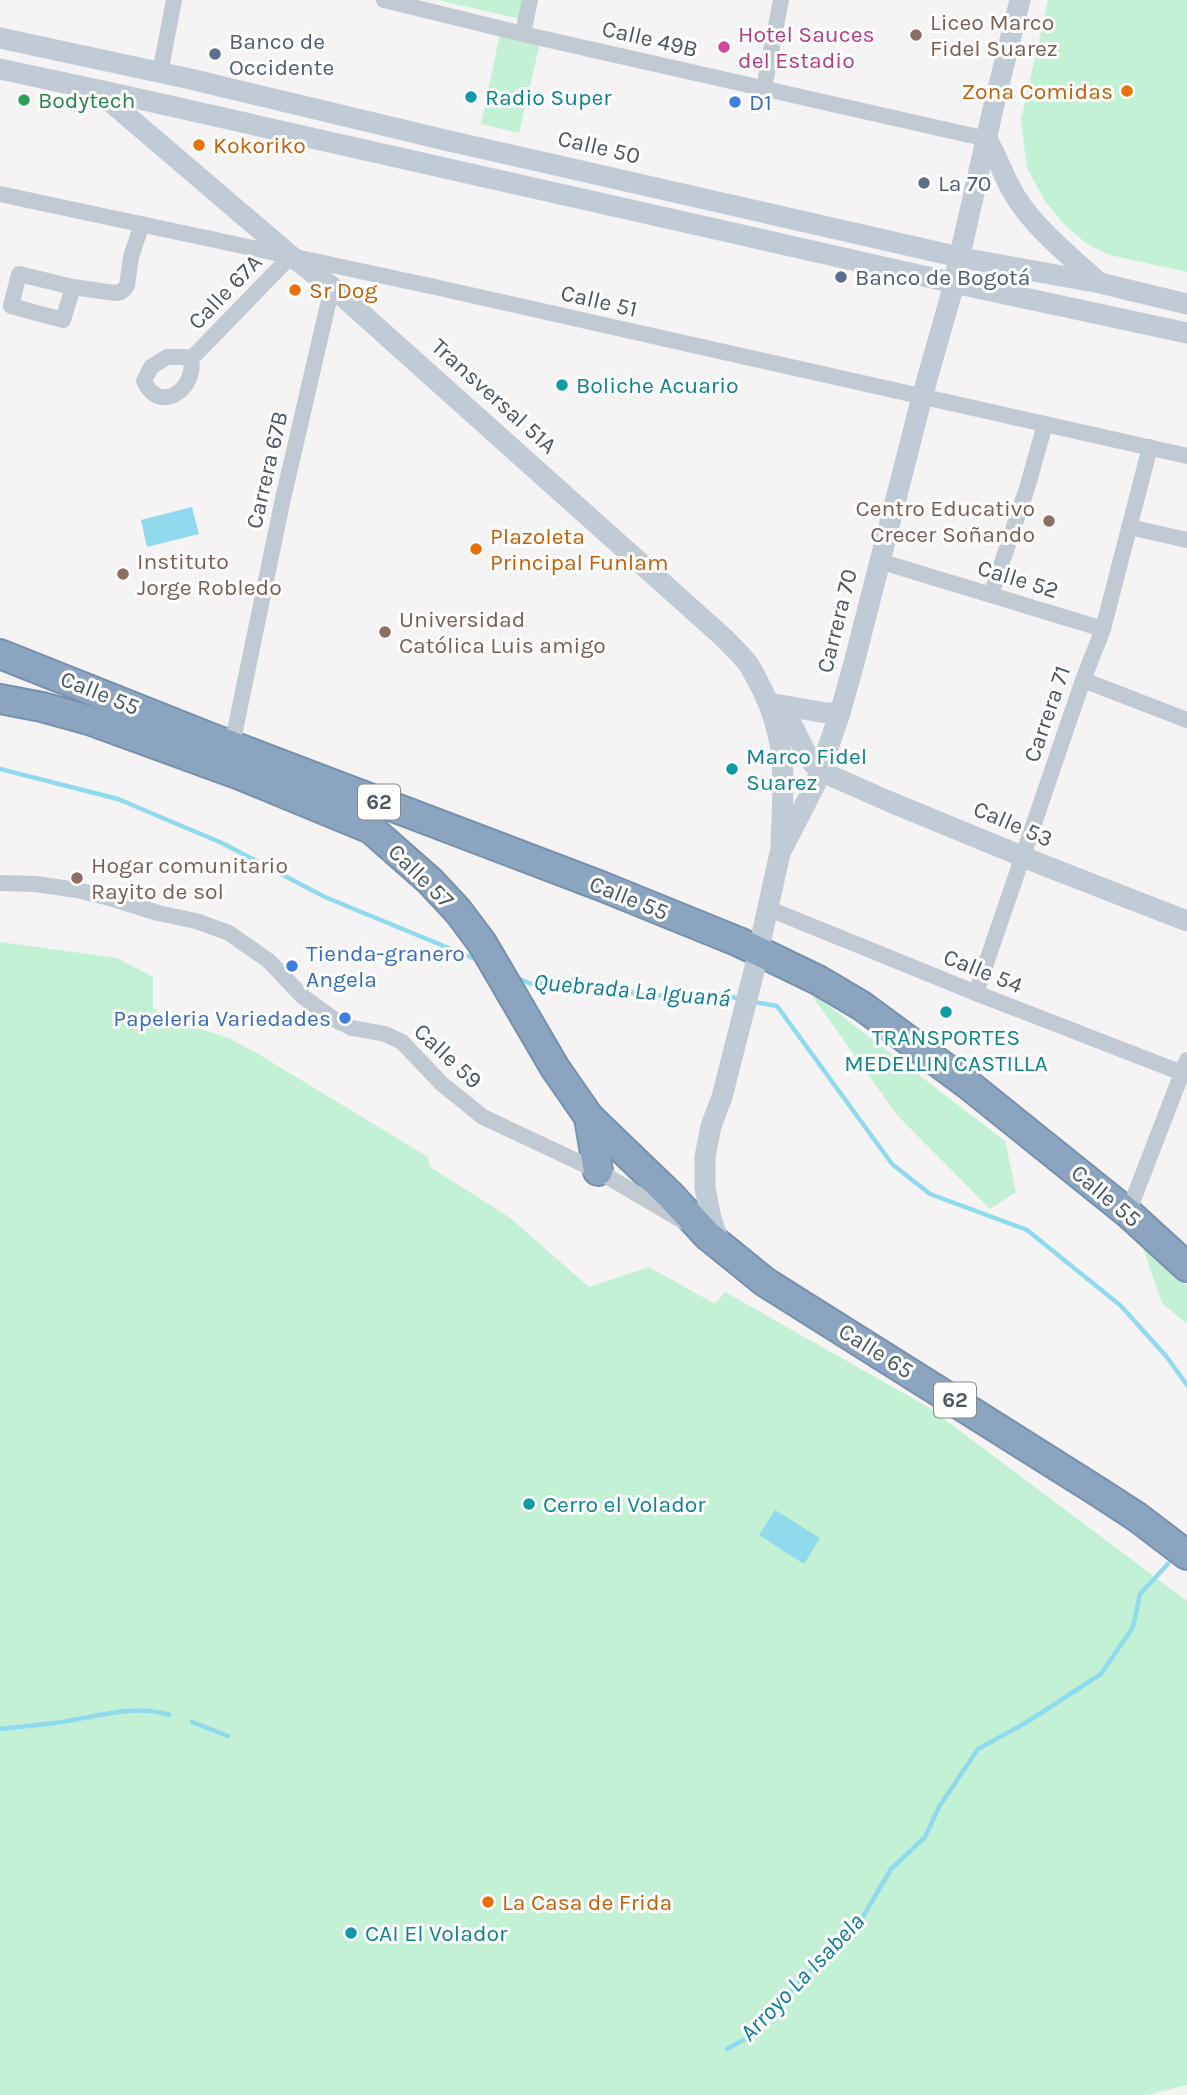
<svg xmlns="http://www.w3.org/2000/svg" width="1187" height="2095" viewBox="0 0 1187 2095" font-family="Karla,sans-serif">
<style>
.green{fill:#c3f1d5}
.water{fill:#90daee}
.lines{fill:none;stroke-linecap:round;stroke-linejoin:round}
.stream{stroke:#90daee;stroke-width:4.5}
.highway-casing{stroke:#7690ad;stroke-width:32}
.street{stroke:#c1cad2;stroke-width:16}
.secondary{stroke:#c1cbd6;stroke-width:21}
.highway{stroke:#8ba5c1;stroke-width:28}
.education-dot{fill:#8d6e63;stroke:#fff;stroke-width:2.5}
.hotel-dot{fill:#d1479c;stroke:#fff;stroke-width:2.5}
.service-dot{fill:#5c6f8a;stroke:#fff;stroke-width:2.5}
.food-dot{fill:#e8710a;stroke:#fff;stroke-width:2.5}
.culture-dot{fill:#0f9aa8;stroke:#fff;stroke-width:2.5}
.leisure-dot{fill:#2e9e5b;stroke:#fff;stroke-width:2.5}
.shop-dot{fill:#3f7fe0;stroke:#fff;stroke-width:2.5}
.labels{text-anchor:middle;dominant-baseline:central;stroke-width:6;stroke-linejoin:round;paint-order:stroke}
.shield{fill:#fff;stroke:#808990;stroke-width:2}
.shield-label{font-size:21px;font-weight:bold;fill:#4a5661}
.education-label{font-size:23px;fill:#785e54;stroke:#fff;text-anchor:start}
.hotel-label{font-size:23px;fill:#b23c85;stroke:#fff;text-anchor:start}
.street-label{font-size:23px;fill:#4a5661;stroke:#fff}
.service-label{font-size:23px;fill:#4e5e75;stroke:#fff;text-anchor:start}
.food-label{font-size:23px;fill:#c56008;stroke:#fff;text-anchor:start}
.culture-label{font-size:23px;fill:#0d838f;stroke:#fff;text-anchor:start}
.leisure-label{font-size:23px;fill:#27864d;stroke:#fff;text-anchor:start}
.shop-label{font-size:23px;fill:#366cbe;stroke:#fff;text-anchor:start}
.water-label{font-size:24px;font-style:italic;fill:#0c7c9b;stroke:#fff}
</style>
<rect width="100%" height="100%" fill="#f5f3f3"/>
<!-- green -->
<g class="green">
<polygon points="438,0 524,0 520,19"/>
<polygon points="1048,0 1187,0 1187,272 1110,255 1087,244 1064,224 1045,201 1027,168 1021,120"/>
<polygon points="500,34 540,43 519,133 481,124"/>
<polygon points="0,942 117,958 153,977 153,1008 171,1019 228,1038 253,1051 428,1157 430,1167 509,1217 589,1287 649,1267 715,1304 725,1292 928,1407 1187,1601 1187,2085 1148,2095 0,2095"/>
<polygon points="808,990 1005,1141 1016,1192 990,1209 897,1115"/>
<polygon points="1142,1245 1187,1286 1187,1324 1162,1303"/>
</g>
<!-- water -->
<g class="water">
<polygon points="192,507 199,534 147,547 141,520"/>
<polygon points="775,1510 820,1538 804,1564 759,1535"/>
</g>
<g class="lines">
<!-- stream -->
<g class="stream">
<polyline points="0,769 118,799 222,843 325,897 480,961"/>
<polyline points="513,976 531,984 573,980 648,996 710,993 742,999"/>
<polyline points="754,1002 777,1006 892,1164 930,1194 1027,1230 1121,1306 1166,1356 1187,1385"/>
<polyline points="192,1722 228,1736"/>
<path d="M0 1729C18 1727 37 1725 55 1723 92 1718 133 1703 169 1715"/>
<polyline points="727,2049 747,2038 820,1960 861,1920 891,1869 925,1837 939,1807 978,1749 1027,1722 1101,1674 1133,1627 1140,1594 1168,1564"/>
</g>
<!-- highway casing -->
<g class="highway-casing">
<g id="highway">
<polyline points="0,654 214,739 601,886 739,942 818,980 862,1006 970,1086 1128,1213 1187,1267"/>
<polyline points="0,699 42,707 89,720 240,775 371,829 430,881 458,911 482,943 555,1068 589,1117 671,1196 707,1235 765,1282 1097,1491 1137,1517 1187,1555"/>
<polyline points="589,1117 598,1171"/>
</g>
</g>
<!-- street -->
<g class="street">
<polyline points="384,0 523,34 987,139"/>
<polyline points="523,34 530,0"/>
<polyline points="160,73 174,0"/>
<polyline points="764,88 781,0"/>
<polyline points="0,194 435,287 1187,456"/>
<polyline points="73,287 63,320 11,306 19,274 73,287 115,293 121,292 127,286 131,257 142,224"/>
<path d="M167 357H185L191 359C197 388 160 416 144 381L151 367Z"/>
<polyline points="191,359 291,256"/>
<polyline points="1129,527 1187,540"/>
<polyline points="879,561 1103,629"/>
<polyline points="991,595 1028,485 1045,424"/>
<polyline points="1083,680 1187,720"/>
<polyline points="232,745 282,503 332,287"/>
<polyline points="0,883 35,884 77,890 110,898 158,913 196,921 229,933 269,961 302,996 332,1018 352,1028 385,1034 402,1042 442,1084 483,1117 598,1171 683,1221"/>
<polyline points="767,908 976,993 1182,1073"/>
<polyline points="976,993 1083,680 1103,629 1150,447"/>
<polyline points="1128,1213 1187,1060"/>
</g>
<!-- secondary -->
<g class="secondary">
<polyline points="0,38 186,78 445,140 889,241 968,259 1100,283 1187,304"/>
<polyline points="0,69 126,96 954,283 1187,333"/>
<path d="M99 92 291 256 332 287 723 637C732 646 742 655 749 665 754 673 758 682 762 689 789 744 783 785 781 844"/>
<path d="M987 139C998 158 1005 181 1017 199 1038 231 1070 256 1098 282"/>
<polyline points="769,703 826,713 840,713"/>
<polyline points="773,707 791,723 809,759 820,771 888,801 1043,865 1187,921"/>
<polyline points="720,1245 711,1218 705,1188 705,1157 711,1126 722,1097 754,971 780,853 815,785 840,713 854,663 922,397 951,295 993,109 1020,0"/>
</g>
<!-- highway -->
<use href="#highway" class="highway"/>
</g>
<!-- markers -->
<g class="education-dot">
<circle cx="916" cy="35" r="7"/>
<circle cx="1049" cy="521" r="7"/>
<circle cx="123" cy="574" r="7"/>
<circle cx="385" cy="632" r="7"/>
<circle cx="77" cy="878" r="7"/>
</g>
<circle class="hotel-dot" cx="724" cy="47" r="7"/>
<g class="service-dot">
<circle cx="215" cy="54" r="7"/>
<circle cx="924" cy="183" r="7"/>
<circle cx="841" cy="277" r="7"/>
</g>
<g class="food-dot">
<circle cx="1127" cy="91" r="7"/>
<circle cx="199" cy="145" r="7"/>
<circle cx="295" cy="290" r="7"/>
<circle cx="476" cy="549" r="7"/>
<circle cx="488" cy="1902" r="7"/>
</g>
<g class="culture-dot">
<circle cx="471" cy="97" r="7"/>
<circle cx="562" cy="385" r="7"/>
<circle cx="732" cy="769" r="7"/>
<circle cx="946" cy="1012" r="7"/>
<circle cx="529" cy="1504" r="7"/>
<circle cx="351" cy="1933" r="7"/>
</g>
<circle class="leisure-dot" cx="24" cy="100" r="7"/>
<g class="shop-dot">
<circle cx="735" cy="102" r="7"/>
<circle cx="292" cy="966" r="7"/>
<circle cx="345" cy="1018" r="7"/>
</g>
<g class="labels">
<!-- shield labels -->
<g class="shield">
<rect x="358" y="784.5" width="42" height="35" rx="5"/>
<rect x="934" y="1382.5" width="42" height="35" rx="5"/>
</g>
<g class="shield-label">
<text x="379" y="802">62</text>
<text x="955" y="1400">62</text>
</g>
<!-- education labels -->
<g class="education-label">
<text x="930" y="22">Liceo Marco<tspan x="930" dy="26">Fidel Suarez</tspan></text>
<text x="1035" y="508" text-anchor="end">Centro Educativo<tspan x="1035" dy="26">Crecer Soñando</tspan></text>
<text x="137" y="561">Instituto<tspan x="137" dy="26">Jorge Robledo</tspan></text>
<text x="399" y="619">Universidad<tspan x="399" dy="26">Católica Luis amigo</tspan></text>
<text x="91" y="865">Hogar comunitario<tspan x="91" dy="26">Rayito de sol</tspan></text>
</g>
<!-- hotel labels -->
<g class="hotel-label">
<text x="738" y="34">Hotel Sauces<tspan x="738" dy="26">del Estadio</tspan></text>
</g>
<!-- street labels -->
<g class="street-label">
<text transform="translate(650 39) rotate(13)">Calle 49B</text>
<text transform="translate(599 147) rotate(13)">Calle 50</text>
<text transform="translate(225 292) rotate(-46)">Calle 67A</text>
<text transform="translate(599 301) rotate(13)">Calle 51</text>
<text transform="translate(494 396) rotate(42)">Transversal 51A</text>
<text transform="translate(267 470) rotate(-77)">Carrera 67B</text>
<text transform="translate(1018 579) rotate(17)">Calle 52</text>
<text transform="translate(837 621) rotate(-76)">Carrera 70</text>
<text transform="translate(100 693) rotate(22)">Calle 55</text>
<text transform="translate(1047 714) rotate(-71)">Carrera 71</text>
<text transform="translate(1013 824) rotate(23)">Calle 53</text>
<text transform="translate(421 876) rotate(44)">Calle 57</text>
<text transform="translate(629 898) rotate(22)">Calle 55</text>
<text transform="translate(983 971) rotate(22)">Calle 54</text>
<text transform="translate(448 1056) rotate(43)">Calle 59</text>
<text transform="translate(1106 1196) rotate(40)">Calle 55</text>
<text transform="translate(876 1351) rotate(32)">Calle 65</text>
</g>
<!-- service labels -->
<g class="service-label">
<text x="229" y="41">Banco de<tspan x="229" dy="26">Occidente</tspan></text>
<text x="938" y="183">La 70</text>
<text x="855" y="277">Banco de Bogotá</text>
</g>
<!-- food labels -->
<g class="food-label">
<text x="1113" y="91" text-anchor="end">Zona Comidas</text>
<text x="213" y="145">Kokoriko</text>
<text x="309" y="290">Sr Dog</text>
<text x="490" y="536">Plazoleta<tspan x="490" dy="26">Principal Funlam</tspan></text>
<text x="502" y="1902">La Casa de Frida</text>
</g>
<!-- culture labels -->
<g class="culture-label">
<text x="485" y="97">Radio Super</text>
<text x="576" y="385">Boliche Acuario</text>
<text x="746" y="756">Marco Fidel<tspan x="746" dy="26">Suarez</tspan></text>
<text x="946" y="1037" text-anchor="middle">TRANSPORTES<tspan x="946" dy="26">MEDELLIN CASTILLA</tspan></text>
<text x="543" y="1504">Cerro el Volador</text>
<text x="365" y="1933">CAI El Volador</text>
</g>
<!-- leisure labels -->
<g class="leisure-label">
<text x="38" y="100">Bodytech</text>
</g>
<!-- shop labels -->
<g class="shop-label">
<text x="749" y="102">D1</text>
<text x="306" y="953">Tienda-granero<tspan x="306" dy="26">Angela</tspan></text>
<text x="331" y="1018" text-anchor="end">Papeleria Variedades</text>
</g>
<!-- water labels -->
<g class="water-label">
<text transform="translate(632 990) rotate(5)">Quebrada La Iguaná</text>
<text transform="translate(802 1977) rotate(-46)">Arroyo La Isabela</text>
</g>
</g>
</svg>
